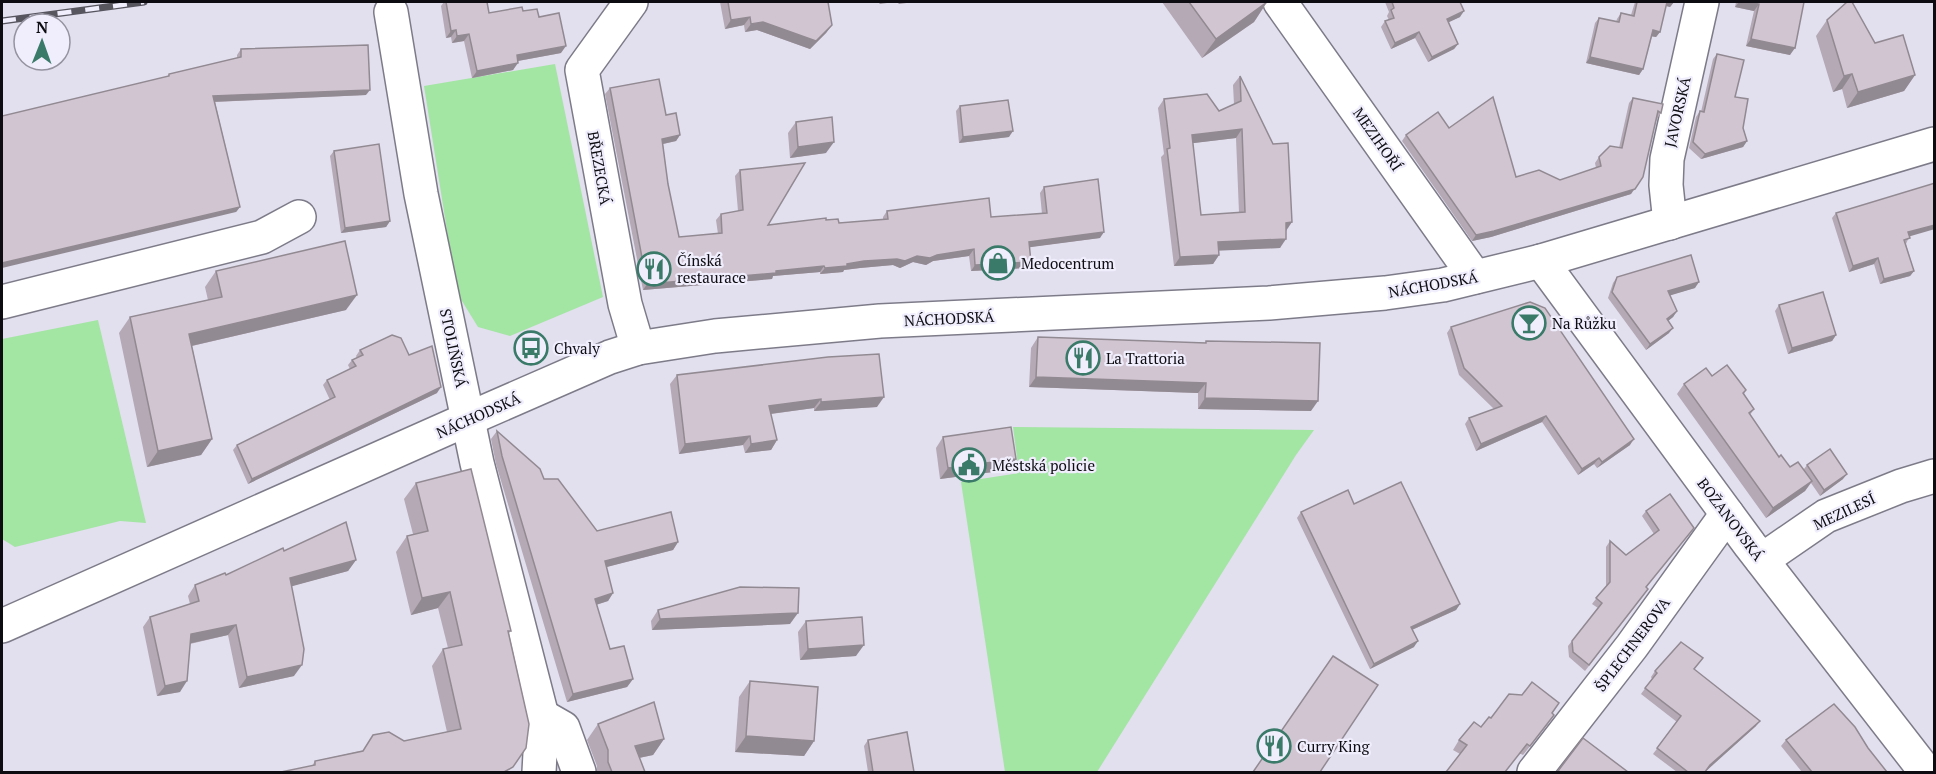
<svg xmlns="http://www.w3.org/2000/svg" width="1936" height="774" viewBox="0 0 1936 774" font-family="'PT Serif',serif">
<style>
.green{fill:#a3e5a3}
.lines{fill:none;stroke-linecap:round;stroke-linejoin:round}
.minor-casing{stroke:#7e7b89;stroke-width:36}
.major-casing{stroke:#7e7b89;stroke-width:36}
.minor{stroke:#fff;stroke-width:33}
.major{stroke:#fff;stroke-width:33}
.rail-casing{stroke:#57565f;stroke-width:7}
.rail{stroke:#f0edfd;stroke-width:4.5;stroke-dasharray:14;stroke-linecap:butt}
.wall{fill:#b4a9b4;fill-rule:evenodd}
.shaded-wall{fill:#928a92}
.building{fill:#d1c5d1;stroke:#928a92;stroke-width:1.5;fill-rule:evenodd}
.labels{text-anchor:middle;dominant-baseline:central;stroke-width:4.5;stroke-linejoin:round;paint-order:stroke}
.street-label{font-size:15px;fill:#0d0c11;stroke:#f0edfd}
.poi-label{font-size:15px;fill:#0d0c11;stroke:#f0edfd;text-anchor:start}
</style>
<rect width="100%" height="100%" fill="#e2dfef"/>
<!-- green -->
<g class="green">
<polygon points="555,64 603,297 510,336 478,327 457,293 424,86"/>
<polygon points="98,320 146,523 120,521 15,547 2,539 2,339"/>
<polygon points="1013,427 1314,430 1296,455 1097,772 1005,772 961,482 1019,473"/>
</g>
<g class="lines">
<!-- minor casing -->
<g class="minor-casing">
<g id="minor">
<polyline points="631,2 582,70 625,304 638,348"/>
<polyline points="1280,2 1475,277"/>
<polyline points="391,12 421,194 477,463 542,716 539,772"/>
<polyline points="1670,223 1666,185 1667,159 1702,2"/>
<polyline points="1541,261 1750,545 1926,772"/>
<polyline points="2,302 262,237 299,217"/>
<polyline points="1762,560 1826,516 1901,486 1934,476"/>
<polyline points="542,716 563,728 579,772"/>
<polyline points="1534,772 1632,646 1727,514"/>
</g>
</g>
<!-- major casing -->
<g class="major-casing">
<polyline id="major" points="2,626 468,419 610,357 638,348 715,336 880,321 1269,303 1385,293 1443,285 1541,261 1934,144"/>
</g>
<!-- minor -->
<use href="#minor" class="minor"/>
<!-- major -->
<use href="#major" class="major"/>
<!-- rail casing -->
<g class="rail-casing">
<polyline id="rail" points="2,21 144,2"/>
</g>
<!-- rail -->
<use href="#rail" class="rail"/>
</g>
<!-- wall -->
<g class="wall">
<polygon points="444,2 487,2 489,13 523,11 539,17 561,53 518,61 513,70 472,78 464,41 452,43 451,37 446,38 441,6"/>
<polygon points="720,2 828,2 832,25 826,33 810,49 757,30 745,32 744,25 725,29"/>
<polygon points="1162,2 1267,2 1254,22 1202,58"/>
<polygon points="1385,2 1460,2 1460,17 1448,22 1458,44 1454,49 1428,62 1415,38 1391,49 1381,27 1385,21 1389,20 1387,16 1389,12"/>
<polygon points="1635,2 1674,2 1670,7 1666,6 1660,32 1656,37 1652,36 1643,69 1639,75 1586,63 1595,23 1599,18 1616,22 1617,19 1621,13 1631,15"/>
<polygon points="1736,2 1804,2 1790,55 1746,46 1754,11 1735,7"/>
<polygon points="1827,20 1875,43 1915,75 1904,91 1847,108 1842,89 1833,92 1816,36"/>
<polygon points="241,49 366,95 215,102 240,207 236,212 167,77 169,74 237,58 237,55"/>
<polygon points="1717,54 1735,97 1747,141 1743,147 1701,159 1689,148 1696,117 1700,111 1701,112 1713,59"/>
<path d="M1240 76 1286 231 1280 248 1219 250V255L1213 264 1174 266 1161 157 1164 154 1158 108 1164 99 1219 111 1234 104 1233 85ZM1236 138 1239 213 1201 215 1193 143Z"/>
<polygon points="610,88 666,115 680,135 676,141 663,144 668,184 679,237 718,234 716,220 721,214 738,211 735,176 740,170 768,225 826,220 839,223 883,219 883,217 887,211 991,217 1042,214 1040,193 1044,187 1100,238 1029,247 1031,262 1027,268 971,271 969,256 933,261 926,265 913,262 900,268 893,265 860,268 844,270 843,272 820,274 820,272 773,276 772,279 643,290 605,94"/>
<polygon points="1633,98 1663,104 1661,113 1657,119 1631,194 1491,237 1472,241 1402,141 1406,135 1449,128 1516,177 1560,180 1596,168 1595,163 1599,157 1619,148 1629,103"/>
<polygon points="960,106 1009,137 959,143 956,111"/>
<polygon points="796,122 826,153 790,158 788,133"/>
<polygon points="334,151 390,221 386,227 341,233 330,156"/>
<polygon points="1836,213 1909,237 1906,244 1914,271 1910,276 1880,284 1874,264 1849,272 1832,218"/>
<polygon points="216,271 346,310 192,346 212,439 201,455 147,467 119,333 130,317 208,300 205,287"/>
<polygon points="1617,277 1695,288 1670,295 1677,311 1673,317 1668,321 1669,333 1646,350 1608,298 1613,283"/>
<polygon points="1779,305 1836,335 1832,341 1788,354 1775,311"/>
<polygon points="1451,327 1630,445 1597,468 1594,464 1578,475 1542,422 1476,451 1465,424 1469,418 1494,409 1459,375 1447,333"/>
<polygon points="1038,337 1205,343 1206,341 1311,411 1198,409 1198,393 1029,387 1031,348"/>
<polygon points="360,350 409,355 437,393 248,484 233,450 237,445 330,400 323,385 327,380 350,369 348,365 352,360 357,358 356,356"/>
<polygon points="677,375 877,407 814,411 814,408 771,414 777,440 771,450 745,453 743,445 679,454 670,384"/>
<polygon points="1712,376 1746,390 1744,394 1754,409 1750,415 1779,457 1790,467 1804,469 1807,465 1843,479 1820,496 1811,483 1805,491 1766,518 1677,394 1684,384"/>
<polygon points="497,431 544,479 597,531 678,542 673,550 606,567 613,593 608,601 596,605 610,649 633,679 627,687 567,702 496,464 491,439"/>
<polygon points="943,437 1008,470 940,479 936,448"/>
<polygon points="416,483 511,631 509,633 529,724 312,766 315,761 447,732 432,666 443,649 448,648 438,608 411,615 396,552 407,536 413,534 404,499"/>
<polygon points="1354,504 1460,604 1456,610 1412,630 1414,647 1370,669 1297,518 1301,512"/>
<polygon points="1646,511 1694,528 1646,587 1644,595 1585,671 1569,657 1568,646 1598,608 1592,604 1606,586 1606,547 1610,541 1626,555 1654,534 1642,516"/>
<polygon points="284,551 356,560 348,571 291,586 294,676 239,688 228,635 190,644 180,692 157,696 143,627 150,617 190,604 188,596 195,585 226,575"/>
<polygon points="658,610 790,624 652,630 651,621"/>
<polygon points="806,621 856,656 800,660 798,632"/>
<polygon points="1694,670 1756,726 1705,772 1677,772 1653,754 1677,722 1641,694 1652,679 1651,677 1655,671"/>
<polygon points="750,681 814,741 804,756 735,752 739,697"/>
<polygon points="1552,713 1548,724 1523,755 1521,754 1460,754 1453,750 1459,740 1481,727"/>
<polygon points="598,724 664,739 653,755 639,758 645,772 597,772 597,766 587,740"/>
<polygon points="868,740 914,772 868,772 864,746"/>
<polygon points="1786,740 1868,748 1887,772 1802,772 1781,746"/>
</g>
<!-- shaded-wall -->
<g class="shaded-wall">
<polygon points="881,2 895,2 879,4"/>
<polygon points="900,2 915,2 898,4"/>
<polygon points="1267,2 1254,22 1202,58 1216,39"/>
<polygon points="1666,2 1674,2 1670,7 1663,5"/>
<polygon points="1739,2 1747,2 1759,4 1754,11 1735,7"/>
<polygon points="1464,11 1460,17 1443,25 1447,19"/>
<polygon points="750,17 744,25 725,29 731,20"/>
<polygon points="763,22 832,25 826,33 810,49 757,30 745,32 751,24"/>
<polygon points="456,30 451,37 446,38 451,31"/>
<polygon points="1653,30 1660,32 1656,37 1649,36"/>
<polygon points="1419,32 1415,38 1391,49 1395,43"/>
<polygon points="469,34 464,41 452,43 457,36"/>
<polygon points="1751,39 1795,48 1790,55 1746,46"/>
<polygon points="1458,44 1454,49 1428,62 1432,57"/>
<polygon points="566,46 561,53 512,62 517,55"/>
<polygon points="1590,57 1643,69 1639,75 1586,63"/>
<polygon points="518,63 513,70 472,78 477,71"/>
<polygon points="1852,74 1842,89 1833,92 1844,76"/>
<polygon points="1915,75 1904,91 1847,108 1858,92"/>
<polygon points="370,90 366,95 209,102 213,96"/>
<polygon points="1242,129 1236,138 1186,144 1192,135"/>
<polygon points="1013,131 1009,137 959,143 963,137"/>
<polygon points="680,135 676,141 658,145 662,139"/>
<polygon points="1747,141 1743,147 1701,159 1705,154"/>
<polygon points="834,142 826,153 790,158 798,147"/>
<polygon points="1643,177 1631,194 1491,237 1472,241 1476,235"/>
<polygon points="240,207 236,212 2,268 2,263"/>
<polygon points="390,221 386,227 341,233 345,228"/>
<polygon points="1292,222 1286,231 1286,223"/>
<polygon points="1935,225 1935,229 1904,238 1908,232"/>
<polygon points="1104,232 1100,238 1024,248 1029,242"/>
<polygon points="1286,239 1280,248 1212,251 1218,242"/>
<polygon points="974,249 969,256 933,261 926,265 913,262 900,268 893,265 860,268 844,270 843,272 820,274 825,268 847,264 864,261 937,255"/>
<polygon points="1219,255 1213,264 1174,266 1180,257"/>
<polygon points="1878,258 1874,264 1849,272 1853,266"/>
<polygon points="1031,262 1027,268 971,271 975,265"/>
<polygon points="824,266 820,272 773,276 772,279 643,290 647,284"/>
<polygon points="1914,271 1910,276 1880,284 1884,279"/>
<polygon points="1699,282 1695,288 1665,297 1668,291"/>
<polygon points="357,295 346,310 178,349 189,334"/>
<polygon points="1677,311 1673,317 1663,325 1667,319"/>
<polygon points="1673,328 1669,333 1646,350 1650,344"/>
<polygon points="1836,335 1832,341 1788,354 1792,348"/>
<polygon points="1036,377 1206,383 1198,393 1029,387"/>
<polygon points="441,387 437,393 248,484 252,479"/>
<polygon points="884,397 877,407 814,411 821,402"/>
<polygon points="1205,398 1318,401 1311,411 1198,409"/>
<polygon points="821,399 814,408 762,415 769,406"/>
<polygon points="1546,416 1542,422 1476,451 1481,444"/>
<polygon points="750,436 743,445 679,454 685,444"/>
<polygon points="212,439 201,455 147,467 158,451"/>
<polygon points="1634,439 1630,445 1597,468 1602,462"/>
<polygon points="777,440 771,450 745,453 751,444"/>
<polygon points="1599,458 1594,464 1578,475 1582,469"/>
<polygon points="1016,459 1008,470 940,479 948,468"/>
<polygon points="1847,474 1843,479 1820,496 1824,490"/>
<polygon points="1812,481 1805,491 1766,518 1773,508"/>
<polygon points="678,542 673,550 599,569 605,561"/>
<polygon points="356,560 348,571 282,589 290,578"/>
<polygon points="450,592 438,608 411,615 422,598"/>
<polygon points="613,593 608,601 589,607 595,599"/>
<polygon points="1460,604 1456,610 1407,632 1411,627"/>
<polygon points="798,613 790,624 652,630 660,619"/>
<polygon points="236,625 228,635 183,645 191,634"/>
<polygon points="1418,641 1414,647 1370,669 1374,664"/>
<polygon points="864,645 856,656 800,660 808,649"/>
<polygon points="302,665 294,676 239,688 247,677"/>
<polygon points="633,679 627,687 567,702 573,694"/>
<polygon points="187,681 180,692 157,696 165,686"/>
<polygon points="1760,721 1756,726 1706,771 1710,765"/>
<polygon points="746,736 814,741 804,756 735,752"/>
<polygon points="664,739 653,755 624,761 635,746"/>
</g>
<!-- building -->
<g class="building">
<polygon points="446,2 487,2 489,13 522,7 523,11 537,9 539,17 559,13 566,46 517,55 518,63 477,71 469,34 457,36 456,30 451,31"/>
<polygon points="728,2 828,2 832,25 816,41 763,22 751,24 750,17 731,20"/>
<polygon points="1189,2 1267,2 1216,39"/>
<polygon points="1392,2 1460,2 1464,11 1447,19 1458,44 1432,57 1419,32 1395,43 1385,21 1394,18 1391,10 1394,8"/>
<polygon points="1637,2 1667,2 1660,32 1653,30 1643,69 1590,57 1599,18 1619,22 1621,13 1634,16"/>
<polygon points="1747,2 1804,2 1795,48 1751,39 1759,4"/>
<polygon points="1847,2 1852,2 1875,43 1903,35 1915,75 1858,92 1852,74 1844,76 1827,20"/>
<polygon points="368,45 370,90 213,96 240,207 2,263 2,116 169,76 169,74 241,57 241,49"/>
<polygon points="1717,54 1744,60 1735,97 1748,99 1743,128 1747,141 1705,154 1693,142 1700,111 1704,112"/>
<path d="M1240 76 1273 144 1288 143 1292 222 1286 223V239L1218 242 1219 255 1180 257 1167 149 1170 148 1164 99 1207 94 1219 111 1241 101ZM1242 129 1245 212 1201 215 1192 135Z"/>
<polygon points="659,79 666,115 676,113 680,135 662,139 668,184 679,237 722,233 721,214 743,210 740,170 805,163 768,225 826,218 826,220 838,219 839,223 888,219 887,211 989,198 991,217 1047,213 1044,187 1098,179 1104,232 1029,242 1031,262 975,265 974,249 937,255 930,258 917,256 905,261 897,259 864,261 847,264 847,266 825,268 824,266 776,271 776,273 647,284 610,88"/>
<polygon points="1493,97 1516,177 1539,170 1560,180 1601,166 1599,157 1610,146 1622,148 1633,98 1663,104 1661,113 1658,111 1643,177 1635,189 1494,231 1476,235 1406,135 1438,112 1449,128"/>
<polygon points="1008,100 1013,131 963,137 960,106"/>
<polygon points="832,117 834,142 798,147 796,122"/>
<polygon points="379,144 390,221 345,228 334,151"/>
<polygon points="1935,183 1935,225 1908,232 1910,238 1904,240 1914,271 1884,279 1878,258 1853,266 1836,213"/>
<polygon points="345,241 357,295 189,334 212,439 158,451 130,317 222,297 216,271"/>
<polygon points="1691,255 1699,282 1668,291 1677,311 1667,319 1673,328 1650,344 1612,292 1617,277"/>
<polygon points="1823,292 1836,335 1792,348 1779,305"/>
<polygon points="1530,302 1545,308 1634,439 1602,462 1599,458 1582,469 1546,416 1481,444 1469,418 1502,406 1464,368 1451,327"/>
<polygon points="392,335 401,338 409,355 432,346 441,387 252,479 237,445 335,397 327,380 356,366 352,360 363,355 360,350"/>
<polygon points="1038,337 1206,343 1206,341 1320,343 1318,401 1205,398 1206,383 1036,377"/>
<polygon points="879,354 884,397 821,402 821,399 769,406 777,440 751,444 750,436 685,444 677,375 828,357"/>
<polygon points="1727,365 1746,390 1743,393 1754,409 1749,413 1779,457 1781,455 1790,467 1798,462 1812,481 1773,508 1684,384 1706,368 1712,376"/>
<polygon points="1011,427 1016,459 948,468 943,437"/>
<polygon points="497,431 540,469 544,479 558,479 597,531 671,512 678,542 605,561 613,593 595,599 610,649 624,646 633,679 573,694 502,456"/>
<polygon points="1830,449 1847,474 1824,490 1807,465"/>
<polygon points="471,469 511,631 508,631 529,724 526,748 513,767 504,772 281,772 315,765 315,761 363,751 373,735 389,732 404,741 461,729 443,649 462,645 450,592 422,598 407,536 428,531 416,483"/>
<polygon points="1401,482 1460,604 1411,627 1418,641 1374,664 1301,512 1348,490 1354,504"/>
<polygon points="1670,494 1694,528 1646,587 1648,589 1589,665 1573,652 1572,641 1602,603 1596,598 1610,582 1610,541 1626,555 1659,530 1646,511"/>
<polygon points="346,522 356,560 290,578 304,649 302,665 247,677 236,625 191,634 187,681 165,686 150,617 199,601 195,585 225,573 226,575 283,548 284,551"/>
<polygon points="740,587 799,588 798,613 660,619 658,610"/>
<polygon points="862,617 864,645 808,649 806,621"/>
<polygon points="1681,642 1703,658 1694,669 1760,721 1710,765 1705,772 1688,772 1657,748 1681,716 1645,688 1657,673 1655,671"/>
<polygon points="1333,656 1378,685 1320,772 1253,772"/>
<polygon points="750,681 818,687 814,741 746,736"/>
<polygon points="1532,682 1559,703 1552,713 1554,715 1530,746 1527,744 1505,772 1446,772 1467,745 1459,740 1474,722 1481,727 1489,717 1491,718 1509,694 1522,695"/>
<polygon points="654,702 664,739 635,746 645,772 612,772 608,762 608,750 598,724"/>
<polygon points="1834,704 1855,727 1868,748 1887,772 1812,772 1786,740"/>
<polygon points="907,732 914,772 873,772 868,740"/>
<polygon points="1583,738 1628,772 1560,772 1558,771"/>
</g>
<!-- icons -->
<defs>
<g id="shop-ring" transform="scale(1.725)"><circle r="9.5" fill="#f0edfd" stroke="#3a7a68" stroke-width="1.5"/><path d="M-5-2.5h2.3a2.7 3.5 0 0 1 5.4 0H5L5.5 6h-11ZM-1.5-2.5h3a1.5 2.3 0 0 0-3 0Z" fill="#3a7a68"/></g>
<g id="restaurant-ring" transform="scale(1.725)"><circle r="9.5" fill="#f0edfd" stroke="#3a7a68" stroke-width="1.5"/><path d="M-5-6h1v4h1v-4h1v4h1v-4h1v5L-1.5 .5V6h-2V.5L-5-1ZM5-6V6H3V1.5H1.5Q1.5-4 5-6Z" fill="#3a7a68"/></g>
<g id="bar-ring" transform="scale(1.725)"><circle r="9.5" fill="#f0edfd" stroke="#3a7a68" stroke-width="1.5"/><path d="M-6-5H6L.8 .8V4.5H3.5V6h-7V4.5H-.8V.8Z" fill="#3a7a68"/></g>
<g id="bus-ring" transform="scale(1.725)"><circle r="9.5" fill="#f0edfd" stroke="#3a7a68" stroke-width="1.5"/><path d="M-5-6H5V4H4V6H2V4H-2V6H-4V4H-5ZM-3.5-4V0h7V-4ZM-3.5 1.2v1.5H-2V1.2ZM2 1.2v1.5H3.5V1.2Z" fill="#3a7a68"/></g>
<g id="civic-ring" transform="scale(1.725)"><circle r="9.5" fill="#f0edfd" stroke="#3a7a68" stroke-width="1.5"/><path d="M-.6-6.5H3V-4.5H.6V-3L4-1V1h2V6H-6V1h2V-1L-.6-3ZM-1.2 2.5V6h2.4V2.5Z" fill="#3a7a68"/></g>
</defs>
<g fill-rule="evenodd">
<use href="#shop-ring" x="998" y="263"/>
<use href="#restaurant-ring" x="654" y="269"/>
<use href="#bar-ring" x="1529" y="323"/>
<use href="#bus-ring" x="531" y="348"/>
<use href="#restaurant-ring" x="1083" y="358"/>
<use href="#civic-ring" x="969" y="465"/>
<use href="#restaurant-ring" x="1274" y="746"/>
</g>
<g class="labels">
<!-- street labels -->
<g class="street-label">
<text transform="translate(1677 112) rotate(-77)">JAVORSKÁ</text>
<text transform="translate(1378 139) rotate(55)">MEZIHOŘÍ</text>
<text transform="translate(600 168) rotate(80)">BŘEZECKÁ</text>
<text transform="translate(1433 284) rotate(-10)">NÁCHODSKÁ</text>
<text transform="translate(949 318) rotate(-3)">NÁCHODSKÁ</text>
<text transform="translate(454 348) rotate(78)">STOLIŇSKÁ</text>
<text transform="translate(478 415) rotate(-24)">NÁCHODSKÁ</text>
<text transform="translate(1844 511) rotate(-25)">MEZILESÍ</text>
<text transform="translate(1731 519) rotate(53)">BOŽANOVSKÁ</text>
<text transform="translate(1632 644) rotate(-53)">ŠPLECHNEROVA</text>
</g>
<!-- poi labels -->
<g class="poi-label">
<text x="677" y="260">Čínská<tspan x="677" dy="17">restaurace</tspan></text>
<text x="1021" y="263">Medocentrum</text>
<text x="1552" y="323">Na Růžku</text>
<text x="554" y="348">Chvaly</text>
<text x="1106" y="358">La Trattoria</text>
<text x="992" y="465">Městská policie</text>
<text x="1297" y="746">Curry King</text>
</g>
</g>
<!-- border -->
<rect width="1936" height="774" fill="none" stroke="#0d0c11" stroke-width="6"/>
<!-- north arrow -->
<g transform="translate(42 42) rotate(1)"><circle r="28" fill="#f0edfd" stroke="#95939f" stroke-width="1.5"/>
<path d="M0-4.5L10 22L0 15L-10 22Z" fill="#3a7a68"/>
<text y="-9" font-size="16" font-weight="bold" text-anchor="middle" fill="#0d0c11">N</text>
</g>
</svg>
